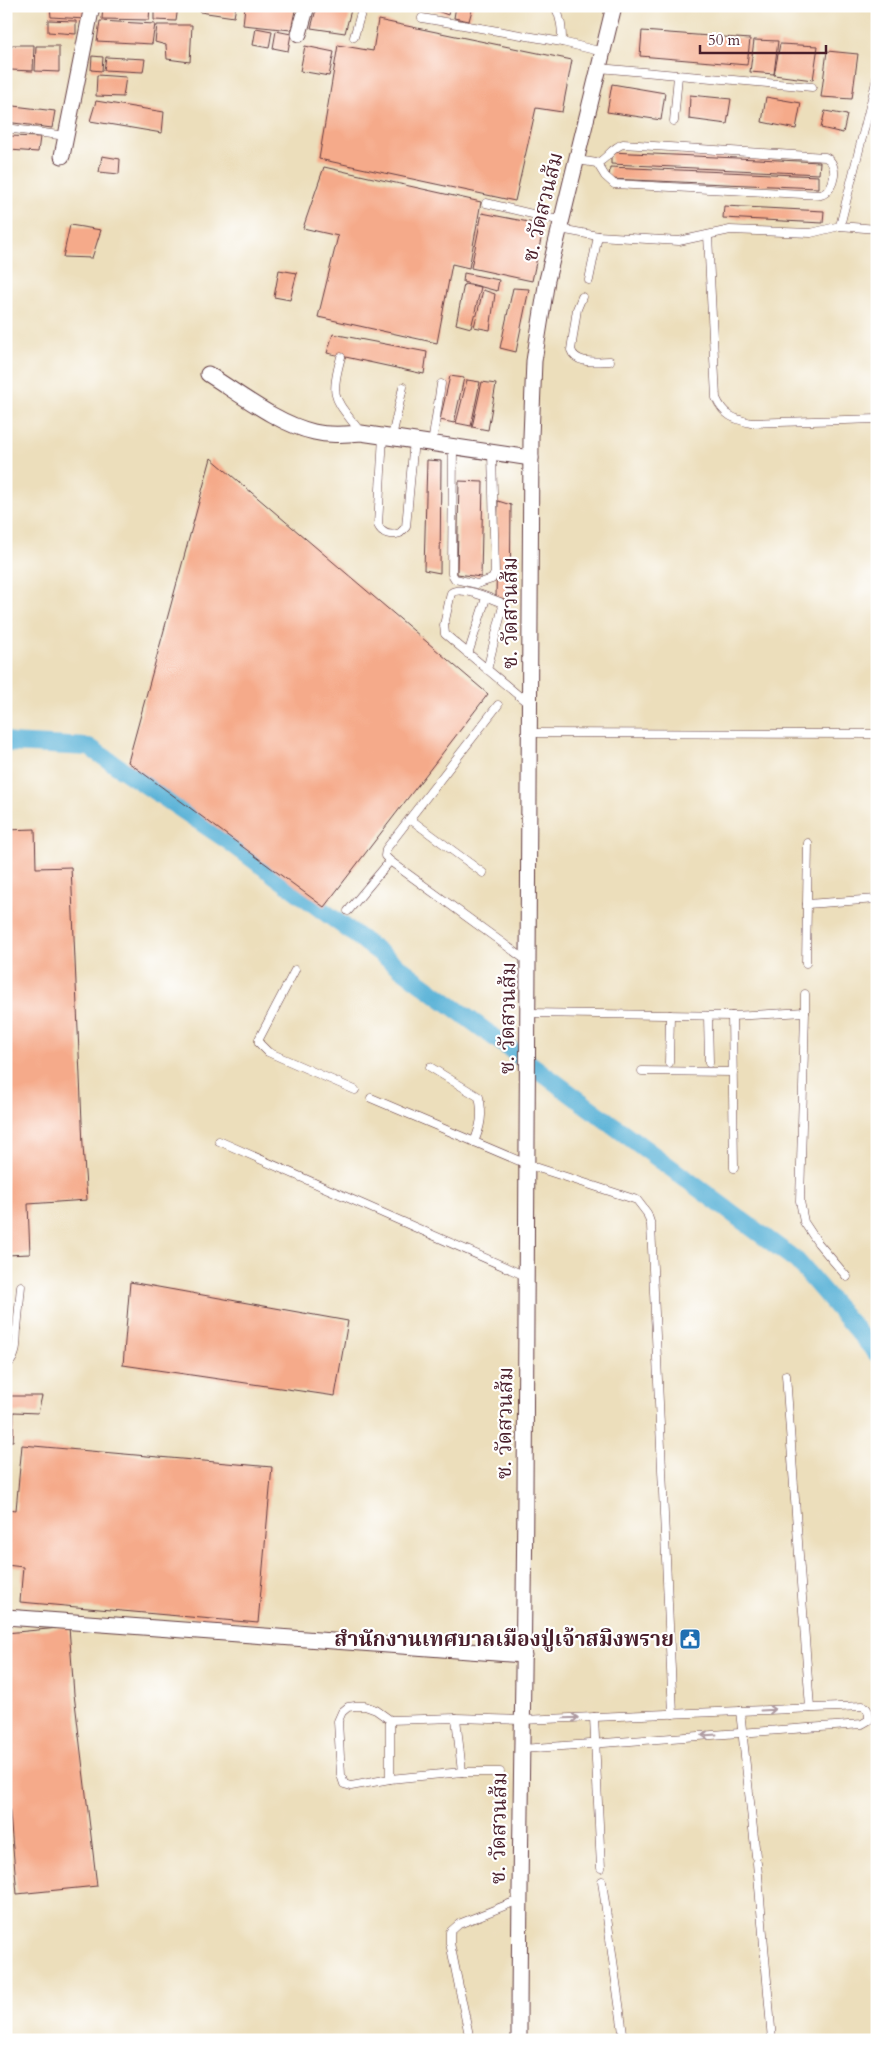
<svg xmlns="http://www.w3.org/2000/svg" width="883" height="2046" viewBox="0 0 883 2046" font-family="Cardo,'Noto Serif Thai',serif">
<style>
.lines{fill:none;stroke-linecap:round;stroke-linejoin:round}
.canal{stroke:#5ab2d7;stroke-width:18}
.building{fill:#f5aa8a}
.lane-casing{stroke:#623c41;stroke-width:9}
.street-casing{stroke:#623c41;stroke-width:17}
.lane{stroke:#fff;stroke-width:8}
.street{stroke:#fff;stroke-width:15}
.oneway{stroke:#ae9aa0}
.labels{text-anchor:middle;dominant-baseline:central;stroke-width:4.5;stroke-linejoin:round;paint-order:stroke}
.street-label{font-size:21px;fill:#4a1f2b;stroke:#fff}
.poi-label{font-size:21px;font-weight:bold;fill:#4a1f2b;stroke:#fff;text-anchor:end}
</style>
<rect width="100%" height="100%" fill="#fff"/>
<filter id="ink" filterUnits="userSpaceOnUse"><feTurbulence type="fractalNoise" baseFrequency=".02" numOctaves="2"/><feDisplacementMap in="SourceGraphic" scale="10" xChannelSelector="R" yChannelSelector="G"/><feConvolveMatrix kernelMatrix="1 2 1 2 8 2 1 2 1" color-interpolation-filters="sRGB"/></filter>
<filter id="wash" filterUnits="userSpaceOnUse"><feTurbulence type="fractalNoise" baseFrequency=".0096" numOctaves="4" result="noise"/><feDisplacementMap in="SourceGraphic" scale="20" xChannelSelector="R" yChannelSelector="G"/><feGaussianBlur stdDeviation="1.12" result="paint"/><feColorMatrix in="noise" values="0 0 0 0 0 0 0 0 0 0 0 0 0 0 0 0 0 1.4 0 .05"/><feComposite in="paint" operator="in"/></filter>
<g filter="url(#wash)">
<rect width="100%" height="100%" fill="#ecdebb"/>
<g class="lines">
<!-- canal -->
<polyline class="canal" points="6,740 10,743 89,747 227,840 797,1261 877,1354"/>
</g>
<g id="blocks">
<!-- building -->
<g class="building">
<polygon points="50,6 87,6 85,19 51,17"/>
<polygon points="103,6 150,6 149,20 102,19"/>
<polygon points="154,6 178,6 176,21 154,20"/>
<polygon points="201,6 236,6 234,17 200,12"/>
<polygon points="245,6 296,6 291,30 243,25"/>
<polygon points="317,6 352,6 345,33 311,28"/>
<polygon points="424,6 450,6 448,15"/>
<polygon points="456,6 473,6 469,21 454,18"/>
<polygon points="48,20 76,21 76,34 48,32"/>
<polygon points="378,20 572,60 562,112 536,108 515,201 319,159 338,45 373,51"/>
<polygon points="100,21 155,24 152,44 97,41"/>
<polygon points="157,25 192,25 190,62 167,59 166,45 155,42"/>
<polygon points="256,28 272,31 269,48 253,45"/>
<polygon points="276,31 291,34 288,51 273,48"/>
<polygon points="642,31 750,39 747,65 640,56"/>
<polygon points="754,40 778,41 774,74 750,72"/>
<polygon points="780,44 818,46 813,80 774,75"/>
<polygon points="10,45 34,45 33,71 10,70"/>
<polygon points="36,46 59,46 59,72 35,71"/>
<polygon points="305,46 334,52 329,76 300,71"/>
<polygon points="827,51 858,54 852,99 821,97"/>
<polygon points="92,56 103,57 102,71 91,70"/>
<polygon points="106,57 145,59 143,72 104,70"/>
<polygon points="6,73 10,73 7,91 6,91"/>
<polygon points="97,75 126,77 123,97 96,96"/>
<polygon points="612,84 665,93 661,120 607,112"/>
<polygon points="690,95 731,99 727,124 689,119"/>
<polygon points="766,97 801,103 796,129 762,122"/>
<polygon points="96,101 164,112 162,133 90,121"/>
<polygon points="6,105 55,111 52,128 6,122"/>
<polygon points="825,111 847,115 843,133 821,128"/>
<polygon points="9,136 40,137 38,152 9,150"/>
<polygon points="611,152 820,162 819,174 611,164"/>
<polygon points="102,156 120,159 119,174 99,172"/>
<polygon points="324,167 481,202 469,268 452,264 437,343 318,317 338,236 303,228"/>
<polygon points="610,167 818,176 818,188 609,179"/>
<polygon points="724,206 824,211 823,223 723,218"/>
<polygon points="482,213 544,225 532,281 471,268"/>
<polygon points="70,225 101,230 92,258 63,257"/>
<polygon points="279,270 297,273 290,300 274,297"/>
<polygon points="464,273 499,280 497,291 463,282"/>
<polygon points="464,284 481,287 471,328 456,324"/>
<polygon points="513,288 529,289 516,352 500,348"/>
<polygon points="483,290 495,294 490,330 474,327"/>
<polygon points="333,334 427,352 424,374 327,353"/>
<polygon points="450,376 464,378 454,423 440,420"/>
<polygon points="467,380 480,382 471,426 456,423"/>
<polygon points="482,382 496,384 488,430 472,427"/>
<polygon points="211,458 488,694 324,907 128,762"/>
<polygon points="427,460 441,461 440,573 424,570"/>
<polygon points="459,481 483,482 481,577 457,574"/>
<polygon points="498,501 511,505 510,600 496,597"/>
<polygon points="35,829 36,868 71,867 83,1146 87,1200 28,1204 30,1254 6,1255 6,830"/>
<polygon points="130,1282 348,1321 335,1396 123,1365"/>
<polygon points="6,1396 42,1396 38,1413 14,1412 13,1441 6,1441"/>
<polygon points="22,1445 272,1467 258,1623 20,1602 23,1567 6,1565 6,1509 16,1510"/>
<polygon points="69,1627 74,1694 97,1886 17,1894 6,1769 6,1633"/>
</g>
</g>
</g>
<g filter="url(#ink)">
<use href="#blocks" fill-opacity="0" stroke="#623c41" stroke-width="1"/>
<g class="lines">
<!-- lane casing -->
<g class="lane-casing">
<g id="lane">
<path d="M555 6C561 18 562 28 562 42L603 52"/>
<polyline points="422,18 562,42"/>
<polyline points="354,37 363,6"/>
<polyline points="599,68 812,87"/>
<polyline points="674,121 678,76"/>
<polyline points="6,128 66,136"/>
<path d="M623 144 825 157C840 163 835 191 821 195L614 184 605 176 597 163C607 159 611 148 623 144Z"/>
<polyline points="577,160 597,163"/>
<polyline points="486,203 562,221"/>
<polyline points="840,226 877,78"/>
<polyline points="560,229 598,236 679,241 730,230 811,233 840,226 877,229"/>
<path d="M708 235 716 398C724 416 734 419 751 423L877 419"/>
<polyline points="589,280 598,236"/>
<path d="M582 297 577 309 571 350C576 365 598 361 610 361"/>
<path d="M341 357C329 400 335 398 361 433"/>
<path d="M383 436 378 525C382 534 391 536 400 533L406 527 414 440"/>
<polyline points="392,437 403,387"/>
<polyline points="432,444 441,384"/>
<polyline points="453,447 452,574 455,579 477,584 492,579 495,573 492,453"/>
<polyline points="468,654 486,598"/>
<path d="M487 670 503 606 500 602C489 598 460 585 451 593L444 625 445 634 531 706"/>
<polyline points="498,705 386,849 385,856 390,861 530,963"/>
<polyline points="531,733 877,734"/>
<polyline points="410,819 483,873"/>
<polyline points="807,904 877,899"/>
<polyline points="348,911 390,861"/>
<polyline points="806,963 808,843"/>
<polyline points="295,970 259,1039 259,1043 268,1052 355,1090"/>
<polyline points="805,1012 800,1201 804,1222 818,1243 847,1277"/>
<polyline points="530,1013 732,1016 805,1012 805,994"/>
<polyline points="708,1016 709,1063"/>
<polyline points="732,1016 734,1168"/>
<polyline points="669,1063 670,1015"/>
<path d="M430 1067 479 1097C483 1114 481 1126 474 1142"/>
<polyline points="642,1071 733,1072"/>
<polyline points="371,1098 529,1165 637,1200 647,1213 651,1225 673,1714"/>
<polyline points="219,1141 528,1277"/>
<polyline points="6,1336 17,1329 21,1286"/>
<path d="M6 1365C18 1359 16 1341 17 1329"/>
<polyline points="786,1375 810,1708"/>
<polyline points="740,1711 756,1856"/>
<polyline points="594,1717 601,1868"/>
<polyline points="390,1720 390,1779 462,1772 456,1718"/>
<polyline points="462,1772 500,1772"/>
<path d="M390 1779 351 1786 344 1784 341 1775 338 1721 342 1712 348 1707 355 1706H365L376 1710 390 1720 456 1718 522 1720 863 1706C869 1709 869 1713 869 1720L862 1724 522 1749"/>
<polyline points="757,1863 772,2040"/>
<polyline points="602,1881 624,2040"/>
<polyline points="470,2040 450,1943 450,1932 459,1924 519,1900"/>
</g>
</g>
<!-- street casing -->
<g class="street-casing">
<g id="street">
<polyline points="299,34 307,6"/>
<polyline points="62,156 92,6"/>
<path d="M208 374C240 394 278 424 314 432 330 436 346 434 361 433L531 458"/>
<polyline points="6,1617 524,1655"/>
<path d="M519 2040C519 1857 524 1675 525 1492 529 1141 531 789 531 437L534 361 547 280 614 6"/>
</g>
</g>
<!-- lane -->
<use href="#lane" class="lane"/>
<!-- street -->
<use href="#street" class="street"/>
</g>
<!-- one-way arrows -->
<defs><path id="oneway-shaft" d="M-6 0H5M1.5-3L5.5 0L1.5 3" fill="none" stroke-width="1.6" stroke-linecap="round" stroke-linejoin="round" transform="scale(1.25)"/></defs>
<g class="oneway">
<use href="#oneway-shaft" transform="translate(768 1710) rotate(-3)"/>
<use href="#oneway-shaft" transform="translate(571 1718) rotate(-2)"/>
<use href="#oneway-shaft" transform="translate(709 1735) rotate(176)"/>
</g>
</g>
<!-- icons -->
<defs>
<g id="civic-square" transform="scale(1.125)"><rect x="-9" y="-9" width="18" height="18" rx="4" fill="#1f6fb2" stroke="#fff"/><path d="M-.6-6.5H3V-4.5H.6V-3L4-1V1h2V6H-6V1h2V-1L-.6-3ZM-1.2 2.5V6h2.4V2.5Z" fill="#fff"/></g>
</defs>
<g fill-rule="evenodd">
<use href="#civic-square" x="690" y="1639"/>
</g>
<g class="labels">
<!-- street labels -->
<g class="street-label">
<text transform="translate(543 207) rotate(-76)">ซ. วัดสวนส้ม</text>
<text transform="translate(510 613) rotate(-90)">ซ. วัดสวนส้ม</text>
<text transform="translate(508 1018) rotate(-89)">ซ. วัดสวนส้ม</text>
<text transform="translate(505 1423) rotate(-89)">ซ. วัดสวนส้ม</text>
<text transform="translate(499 1828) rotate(-89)">ซ. วัดสวนส้ม</text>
</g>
<!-- poi labels -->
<g class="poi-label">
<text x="674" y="1639">สำนักงานเทศบาลเมืองปู่เจ้าสมิงพราย</text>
</g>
</g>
<!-- margin -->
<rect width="883" height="2046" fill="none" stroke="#fff" stroke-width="25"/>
<!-- scale -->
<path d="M700 45v8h126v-8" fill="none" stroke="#4a1f2b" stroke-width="2.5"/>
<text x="708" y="45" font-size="15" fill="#4a1f2b" stroke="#ffffff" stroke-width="4" paint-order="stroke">50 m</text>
</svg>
